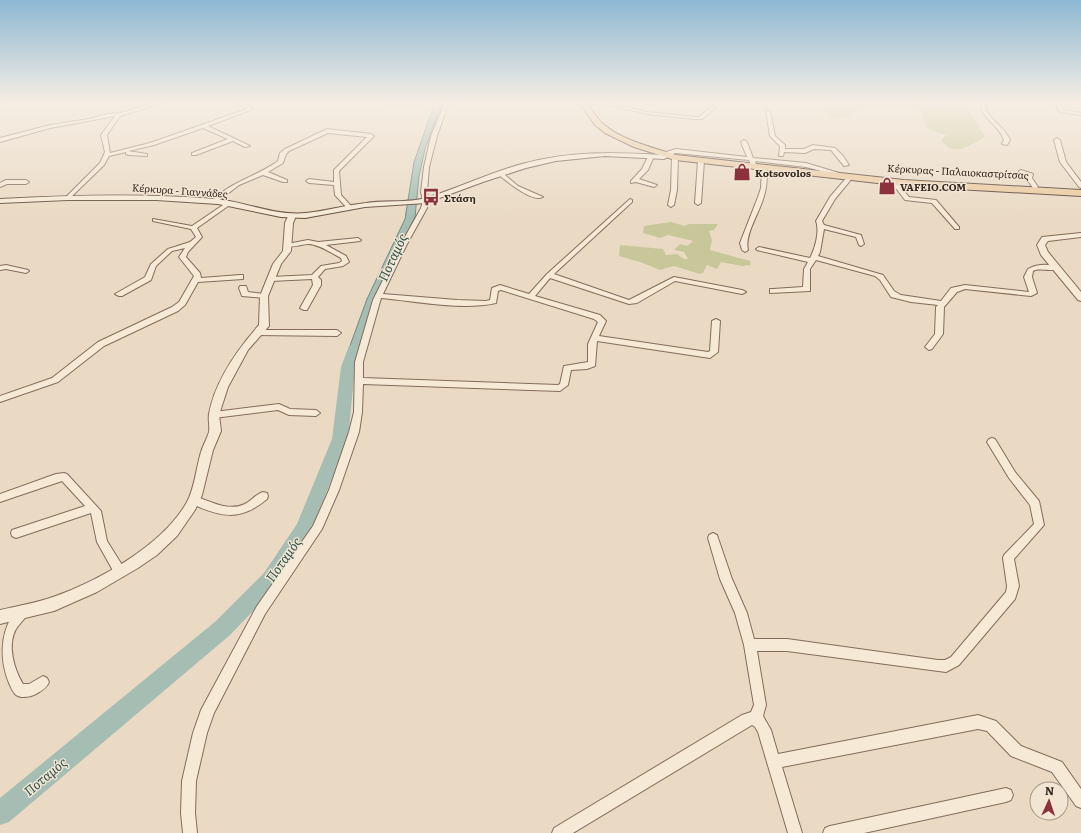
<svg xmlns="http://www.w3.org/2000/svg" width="1081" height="833" viewBox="0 0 1081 833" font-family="Literata,serif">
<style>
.green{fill:#c7c799}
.water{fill:#a5bdb3;stroke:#6d8b80}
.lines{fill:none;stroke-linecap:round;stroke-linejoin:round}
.river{fill:#a5bdb3;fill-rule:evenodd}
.minor-casing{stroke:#836c5c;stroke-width:2}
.tertiary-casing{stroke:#836c5c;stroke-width:2}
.secondary-casing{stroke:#654e3f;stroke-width:2}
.primary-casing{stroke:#513b30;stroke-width:2}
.minor{fill:#f6e9d6;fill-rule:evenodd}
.tertiary{fill:#f6e9d6;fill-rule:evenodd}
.secondary{fill:#f6e9d6;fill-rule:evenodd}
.primary{fill:#eaca9f;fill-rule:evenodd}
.labels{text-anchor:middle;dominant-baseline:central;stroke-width:3;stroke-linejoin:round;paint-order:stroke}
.far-street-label{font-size:10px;fill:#34271f;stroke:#f2e5d3}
.far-poi-label{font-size:10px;font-weight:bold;fill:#34271f;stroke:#f2e5d3;text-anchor:start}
.water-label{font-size:13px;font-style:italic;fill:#2f534c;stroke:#f2e5d3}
</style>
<rect width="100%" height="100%" fill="#eadac4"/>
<!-- green -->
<g class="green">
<polygon points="388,102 428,102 426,107 385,107"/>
<path d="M836 102H898L908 105H934L942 109 945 108V103C968 104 975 118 985 137 972 144 953 159 941 140L947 135C933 131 921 130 923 113L913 107 860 108C852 116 839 120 828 116L830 114 825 112 823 109 832 106Z"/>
<polygon points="671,222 685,226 689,224 718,224 714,230 709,231 712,240 710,250 750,261 751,265 742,266 721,262 717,269 707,265 703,273 700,274 674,266 660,270 643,263 619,256 620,245 663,249 666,255 677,254 684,259 688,259 684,252 674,250 680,244 687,246 693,241 668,235 660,238 643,233 644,226"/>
</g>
<!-- water -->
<polygon class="water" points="435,102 442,102 425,149 419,176 415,217 377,295 354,362 348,367 343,365 367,299 405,219 414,162"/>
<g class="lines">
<!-- river -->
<polygon class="river" points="354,345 359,346 361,349 355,367 348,439 310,533 278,585 230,635 9,822 0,825 0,798 216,621 264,573 297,524 332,439 341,367 349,346"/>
<!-- minor casing -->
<g class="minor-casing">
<g id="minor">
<polygon points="159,102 165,102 120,116 107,135 110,153 150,143 247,109 235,102 240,102 253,109 208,126 250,146 245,147 233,141 196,155 192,155 192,153 228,139 203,128 154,145 128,151 147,154 147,156 128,155 126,154 126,152 109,156 104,165 68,200 65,198 100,163 105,152 101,135 115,116 50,128 0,142 0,138 50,125 89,119 107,114 120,113"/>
<path d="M445 102H449L437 136 429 167 427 192 429 201 427 208 407 244 383 294 457 300 486 301 490 300 492 288 500 285 529 294 547 274 630 199 632 200V202L554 274 629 300 674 277 742 290 746 292 742 294 675 281 637 303 629 304 550 278 535 296 600 315 606 321 599 336 708 352 710 351 712 321 716 319 720 321 718 352 710 358 597 341 595 366 587 369 571 370 568 385 560 391 363 384 362 412 359 432 339 490 322 529 265 614 214 713 207 733 196 781 195 813 197 833H183L181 813 182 781 193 733 201 710 257 606 313 526 329 490 349 432 354 412 355 362 373 300 401 244 421 208 423 201 421 192 424 167 431 136ZM501 290 594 319 598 322 588 344V362L564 366 560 384 558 385 363 378V362L381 298C416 301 462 311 496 303L498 291Z"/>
<polygon points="923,102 927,102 929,104 925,105"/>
<path d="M982 102H986L984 104C988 120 1004 125 1010 140L1007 145 1002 144 1004 140C999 125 983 120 980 104Z"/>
<polygon points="1055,102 1059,102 1063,110 1081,113 1081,115 1059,112"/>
<polygon points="590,103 609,103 647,112 695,117 699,117 712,106 716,107 702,119 695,119 647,114 609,105 588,105 588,104"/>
<polygon points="766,110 770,111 775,136 785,145 785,149 804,149 813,145 835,148 843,156 849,165 844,166 831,150 814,149 805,153 784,152 783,156 779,156 780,146 770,136"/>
<path d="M327 129 371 134 374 136 339 171 341 195 352 207V209H348L335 195 334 185 309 183 306 181 309 179 334 182V170L367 137 328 133 289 151 286 154 283 163 268 172 287 180V182H283L263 175 239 185 216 203 211 202C231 181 256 177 278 161L280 153 285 149Z"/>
<polygon points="1057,138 1060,140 1066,162 1081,182 1081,188 1079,187 1060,162 1054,140"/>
<polygon points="744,140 747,142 753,158 806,163 839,173 836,175 806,167 755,161 756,164 753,166 751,165 749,160 676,153 669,154 666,152 676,149 747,157 741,142"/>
<polygon points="649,155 654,156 648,170 639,179 657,185 654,187 636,182 631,183 631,181 642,169"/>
<polygon points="675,155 678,157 677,190 674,205 671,207 668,205 671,190 672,157"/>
<polygon points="701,159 704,161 701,203 698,205 695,203 698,161"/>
<path d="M762 167 767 168C767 178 767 187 764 196 760 212 744 235 748 250L745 252 742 250 740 243 758 197 761 188Z"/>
<polygon points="1021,170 1033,174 1032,178 1038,187 1037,188 1033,188 1026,178 1028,176 1019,173 1019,171"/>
<path d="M500 171 518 186 543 197C533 203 506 181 498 174V172Z"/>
<path d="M850 175 853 177 835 199 822 221 824 225 861 235 864 244 861 246 859 245 856 237 824 229 820 252 818 256 883 275 894 291 901 295 941 301 951 288 965 285 1029 292 1024 277 1028 269C1036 264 1051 263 1058 268 1051 273 1041 267 1033 271L1032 277 1037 293 1031 296 965 289 957 292 944 307 943 334 932 349 929 350 925 347 935 334 936 307 938 305 911 302 891 297 880 280 875 276 816 260 810 269V291L770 293V289H773L803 287 804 269 808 262 757 250 756 249 759 247 810 258C815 249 820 231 816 221L830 197 848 176Z"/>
<polygon points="6,180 26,180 29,182 26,184 7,184 0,187 0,183"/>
<polygon points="893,182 897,182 909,197 936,200 959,227 959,229 955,229 932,203 905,200 892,183"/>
<polygon points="226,203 231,204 197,228 202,237 188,252 186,257 200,273 201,278 240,275 243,275 243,279 198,282 185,305 178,311 104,346 58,382 0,402 0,396 52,378 98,342 172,307 179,302 194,276 179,257 185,248 172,251 156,266 151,280 122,296 119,296 115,294 145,277 151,264 168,249 190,242 196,237 191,229 153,221 153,219 192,226"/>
<path d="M358 238 361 240 360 241 326 245 346 256 349 262 343 266 325 269 318 277 321 280V285L307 310H304L300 308 313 285 312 279 271 281 267 279 271 277 312 275 321 266 339 263 342 261 341 258C331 253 319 244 308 244 301 244 292 249 286 245L287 244 308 240 318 242Z"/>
<polygon points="6,265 28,270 29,271 26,273 6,269 0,270 0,266"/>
<polygon points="240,286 246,286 248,292 264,294 268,296 264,298 242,296 239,288"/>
<polygon points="259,330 337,330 341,333 337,336 256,335 255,333 256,331"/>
<polygon points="279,404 290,409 316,410 320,413 316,416 289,415 278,410 214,418 210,415 214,412"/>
<polygon points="992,438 995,439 1015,472 1039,501 1044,525 1014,559 1019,586 1015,599 959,665 946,672 787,651 757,651 766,705 763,716 771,730 778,754 978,715 996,721 1021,746 1062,762 1081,789 1081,808 1076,806 1052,772 1011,756 987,731 978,729 782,767 802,833 788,833 758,732 755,727 752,725 573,833 552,833 554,828 742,715 751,712 754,705 744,645 735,613 720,579 708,538 709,535 713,533 717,535 718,538 732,579 747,613 754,639 787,639 938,660 945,660 951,657 1006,592 1007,586 1003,558 1004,555 1034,524 1030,505 1009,478 987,442 989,439"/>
<polygon points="64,473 67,474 101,511 107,541 124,568 126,572 124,576 120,577 116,576 97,542 91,513 16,538 12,536 11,533 12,530 85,506 62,481 0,502 0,494 56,474"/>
<path d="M263 492 267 493 268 496 267 499C240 522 220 517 190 503L189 500 190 497 194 496C210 501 228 512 245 504 251 501 256 494 263 492Z"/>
<path d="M23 605 27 607 29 611C26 618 20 623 16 629 7 645 14 669 23 684H29L43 676 47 678 49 682C47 688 41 691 36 694 30 697 20 699 15 694 12 691 11 687 9 683 0 661 0 636 12 616 15 611 18 607 23 605Z"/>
<polygon points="1006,788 1011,790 1013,795 1011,800 1006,802 864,833 823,833 825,828 830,826"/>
</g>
</g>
<!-- tertiary casing -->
<g class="tertiary-casing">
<g id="tertiary">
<polygon points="0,102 4,102 0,104"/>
<path d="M289 214 296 216 293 223 291 251 281 264 268 296 269 326 248 350 228 387 219 415 221 431 213 450 202 495 195 510 177 536 157 555 138 568 97 592 54 611 0 624V610C17 606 36 603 53 597 99 581 163 545 187 502 195 487 196 468 201 452 203 445 207 439 209 432 210 427 208 420 209 414 215 381 237 350 259 325L260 296 273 264 283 251 285 223Z"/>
<polygon points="1081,233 1081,237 1048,241 1045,245 1048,252 1081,292 1081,301 1078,300 1041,255 1037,245 1042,237"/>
</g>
</g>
<!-- secondary casing -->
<g class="secondary-casing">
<path id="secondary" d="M671 151 675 153 664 159 605 156 556 161 526 168 483 182 426 203 365 207 305 218 281 217 218 204 156 200H68L0 203V199C72 195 144 193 216 199 246 202 275 216 306 213 326 211 346 205 366 203 384 200 409 203 426 198 459 188 489 173 522 164 570 151 613 152 663 155Z"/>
</g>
<!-- primary casing -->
<g class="primary-casing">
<path id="primary" d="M579 102H585C591 108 595 116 601 122 620 140 651 147 676 155L904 180 1081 190V196L904 186 675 160 634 147 605 133 595 125Z"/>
</g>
<!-- minor -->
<use href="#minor" class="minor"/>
<!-- tertiary -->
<use href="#tertiary" class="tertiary"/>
<!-- secondary -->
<use href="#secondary" class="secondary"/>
<!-- primary -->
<use href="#primary" class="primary"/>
</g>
<!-- sky -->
<linearGradient id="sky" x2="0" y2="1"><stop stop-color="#8db8d3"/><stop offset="0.47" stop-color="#f6eee4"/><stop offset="1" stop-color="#f6eee4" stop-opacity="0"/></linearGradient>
<rect width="1081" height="218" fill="url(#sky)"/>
<!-- icons -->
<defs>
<g id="shop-bare" transform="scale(1.38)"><path d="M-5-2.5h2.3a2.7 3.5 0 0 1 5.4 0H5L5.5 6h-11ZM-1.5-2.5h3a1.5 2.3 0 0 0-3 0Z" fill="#8d313d" stroke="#f2e5d3" stroke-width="2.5" paint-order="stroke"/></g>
<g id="bus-bare" transform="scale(1.38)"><path d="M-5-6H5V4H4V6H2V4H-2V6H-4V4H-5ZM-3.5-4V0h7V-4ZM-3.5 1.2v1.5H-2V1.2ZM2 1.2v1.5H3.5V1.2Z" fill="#8d313d" stroke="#f2e5d3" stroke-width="2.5" paint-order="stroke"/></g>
</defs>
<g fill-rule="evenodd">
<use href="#shop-bare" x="742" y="172"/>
<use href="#shop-bare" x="887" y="186"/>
<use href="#bus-bare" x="431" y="197"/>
</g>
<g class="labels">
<!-- far-street labels -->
<g class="far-street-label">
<text transform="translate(958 171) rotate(3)">Κέρκυρας - Παλαιοκαστρίτσας</text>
<text transform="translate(180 190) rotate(4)">Κέρκυρα - Γιαννάδες</text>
</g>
<!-- far-poi labels -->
<g class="far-poi-label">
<text x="755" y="172">Kotsovolos</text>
<text x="900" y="186">VAFEIO.COM</text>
<text x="444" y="197">Στάση</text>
</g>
<!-- water labels -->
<g class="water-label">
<text transform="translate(392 257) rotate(-65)">Ποταμός</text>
<text transform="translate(283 559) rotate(-55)">Ποταμός</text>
<text transform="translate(45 776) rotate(-40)">Ποταμός</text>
</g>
</g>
<!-- north arrow -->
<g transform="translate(1049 801) rotate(3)"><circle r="19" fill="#f2e5d3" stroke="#a6998b"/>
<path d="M0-3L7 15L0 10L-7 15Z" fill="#8d313d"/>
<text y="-6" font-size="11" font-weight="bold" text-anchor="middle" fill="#34271f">N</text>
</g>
</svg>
